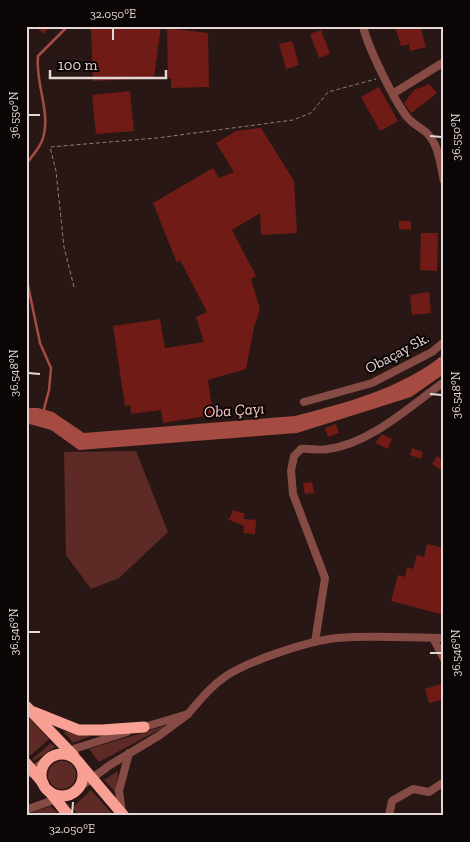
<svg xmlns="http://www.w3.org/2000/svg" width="470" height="842" viewBox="0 0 470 842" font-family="'Zilla Slab',serif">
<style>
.green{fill:#5d2a25}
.water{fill:#a54b42}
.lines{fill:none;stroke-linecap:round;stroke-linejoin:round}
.stream{stroke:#a54b42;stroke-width:2.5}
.building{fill:#711b16}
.path{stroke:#8b7d7b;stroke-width:1;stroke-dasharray:4 2.5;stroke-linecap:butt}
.minor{stroke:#864b44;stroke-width:8}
.highway{stroke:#f9a094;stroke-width:11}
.ticks{fill:none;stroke:#e3d7d5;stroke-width:2}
.labels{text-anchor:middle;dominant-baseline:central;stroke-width:4;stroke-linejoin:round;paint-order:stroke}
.street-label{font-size:15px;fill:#e3d7d5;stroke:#0c0505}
.water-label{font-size:16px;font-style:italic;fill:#fcc8c1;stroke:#0c0505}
.neatline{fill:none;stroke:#e3d7d5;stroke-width:2}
.ticks-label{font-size:12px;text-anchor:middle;fill:#e3d7d5}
</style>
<rect width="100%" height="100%" fill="#291715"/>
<!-- green -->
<g class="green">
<polygon points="136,451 168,532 119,578 91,589 66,555 64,452"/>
<polygon points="26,715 49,739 30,756 26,751"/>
<polygon points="168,725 99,762 89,749"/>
<polygon points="63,731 91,736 73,743"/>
<polygon points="51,743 55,747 34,761 32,759"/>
<circle cx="62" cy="775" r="14"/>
<polygon points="118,771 116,793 104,780"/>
<polygon points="91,790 114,816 80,816 72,808"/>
<polygon points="51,806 60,816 47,816 33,812"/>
</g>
<!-- water -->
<path class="water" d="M444 354V374L411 397 297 433 79 450 51 430 26 423V408H38L53 412 84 433 295 416C346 403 402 388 444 354Z"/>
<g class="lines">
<!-- stream -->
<g class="stream">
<path d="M26 164C32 156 41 147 43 138 51 112 35 83 38 56L68 26"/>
<polyline points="26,276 40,343 51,368 49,390 43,413"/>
</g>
</g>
<!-- building -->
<g class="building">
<polygon points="34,26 49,26 44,34"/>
<polygon points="161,26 154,78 93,81 91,28"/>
<polygon points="395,26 420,26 426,47 410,51 409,44 401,46"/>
<polygon points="167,28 208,33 209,87 171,88 171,78 168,78"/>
<polygon points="321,30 330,54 319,58 310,34"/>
<polygon points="292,41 299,65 286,69 279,44"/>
<polygon points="429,84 437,93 411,113 404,103 414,90"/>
<polygon points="379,87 398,121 380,131 361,97"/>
<polygon points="130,91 134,131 96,134 92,95"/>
<polygon points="261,128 294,181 297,233 261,235 260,213 232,230 256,276 251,279 260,309 254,327 246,369 208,380 213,415 163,423 161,410 131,414 130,405 125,406 113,326 160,319 165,348 204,342 196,317 207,312 180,260 177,263 153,203 213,168 219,178 234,172 216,143 236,131"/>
<polygon points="399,221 411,221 411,230 399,229"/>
<polygon points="421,233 438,233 437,271 420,270"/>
<polygon points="429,292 431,313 412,315 410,295"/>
<polygon points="336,424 339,433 328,437 325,428"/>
<polygon points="382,434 392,439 388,449 375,443"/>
<polygon points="412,448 423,452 421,459 410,455"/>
<polygon points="437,456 444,461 444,472 432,464"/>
<polygon points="312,482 314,493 305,494 303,483"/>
<polygon points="233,510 245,514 243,519 256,520 255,534 243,533 244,526 227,519 230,518"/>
<polygon points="427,544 444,548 444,615 391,601 398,575 405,577 407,567 413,569 417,555 424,557"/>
<polygon points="444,683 444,699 429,703 425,689"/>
</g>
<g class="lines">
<!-- path -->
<g class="path">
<polyline points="74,287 64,247 56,171 50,147 157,138 293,120 311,113 328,92 376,79"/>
<polyline points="438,358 444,363"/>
</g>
<!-- minor -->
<g class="minor">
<path d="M363 26C368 48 394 100 407 117 417 129 426 127 434 143 440 154 441 169 444 181"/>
<polyline points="394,93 444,62"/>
<polyline points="304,402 372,383 432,352 444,342"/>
<polyline points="433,638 444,659"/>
<path d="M315 642 325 578 293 494 291 471 294 456 301 449C309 448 319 451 328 449 371 443 409 407 444 382"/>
<path d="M188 714C200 700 211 686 226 676 251 660 308 641 337 638 372 635 408 638 444 638"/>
<polyline points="55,755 127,732"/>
<polyline points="26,775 49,758"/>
<polyline points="73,792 110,765 160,735 188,714 141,728"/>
<polyline points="26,810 67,795"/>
<polyline points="122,813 119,791 129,753"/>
<polyline points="389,816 392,801 413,789 429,792 444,782"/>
</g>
<!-- highway -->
<g class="highway">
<polyline points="26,706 74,756"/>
<polyline points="34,712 79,730 102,730 144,727"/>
<circle cx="62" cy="775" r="21"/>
<polyline points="26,763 43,783"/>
<polyline points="80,764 124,816"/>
<polyline points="50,792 69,816"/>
</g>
</g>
<!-- ticks -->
<path class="ticks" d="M113 40V28M28 115H40M430 136 442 137M28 373 40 374M430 394 442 395M28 632H40M430 653H442M72 814 73 802"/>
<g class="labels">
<!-- street labels -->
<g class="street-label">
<text transform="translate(397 353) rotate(-28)">Obaçay Sk.</text>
</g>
<!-- water labels -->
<g class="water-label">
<text transform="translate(234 410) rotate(-4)">Oba Çayı</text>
</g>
</g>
<!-- border -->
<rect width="470" height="842" fill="none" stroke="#0c0505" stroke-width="55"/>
<!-- scale -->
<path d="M50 70v8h116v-8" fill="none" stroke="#e3d7d5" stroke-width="2.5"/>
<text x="58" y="70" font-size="15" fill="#e3d7d5" stroke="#0c0505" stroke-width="4" paint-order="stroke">100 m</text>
<rect x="28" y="28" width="414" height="786" class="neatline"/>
<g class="ticks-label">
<text x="113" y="18">32.050°E</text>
<text transform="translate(14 115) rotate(-90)" y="4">36.550°N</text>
<text transform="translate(456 137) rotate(-90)" y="4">36.550°N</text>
<text transform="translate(14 373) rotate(-90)" y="4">36.548°N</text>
<text transform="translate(456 395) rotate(-90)" y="4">36.548°N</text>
<text transform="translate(14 632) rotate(-90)" y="4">36.546°N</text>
<text transform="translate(456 653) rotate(-90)" y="4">36.546°N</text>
<text x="72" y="833">32.050°E</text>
</g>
</svg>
